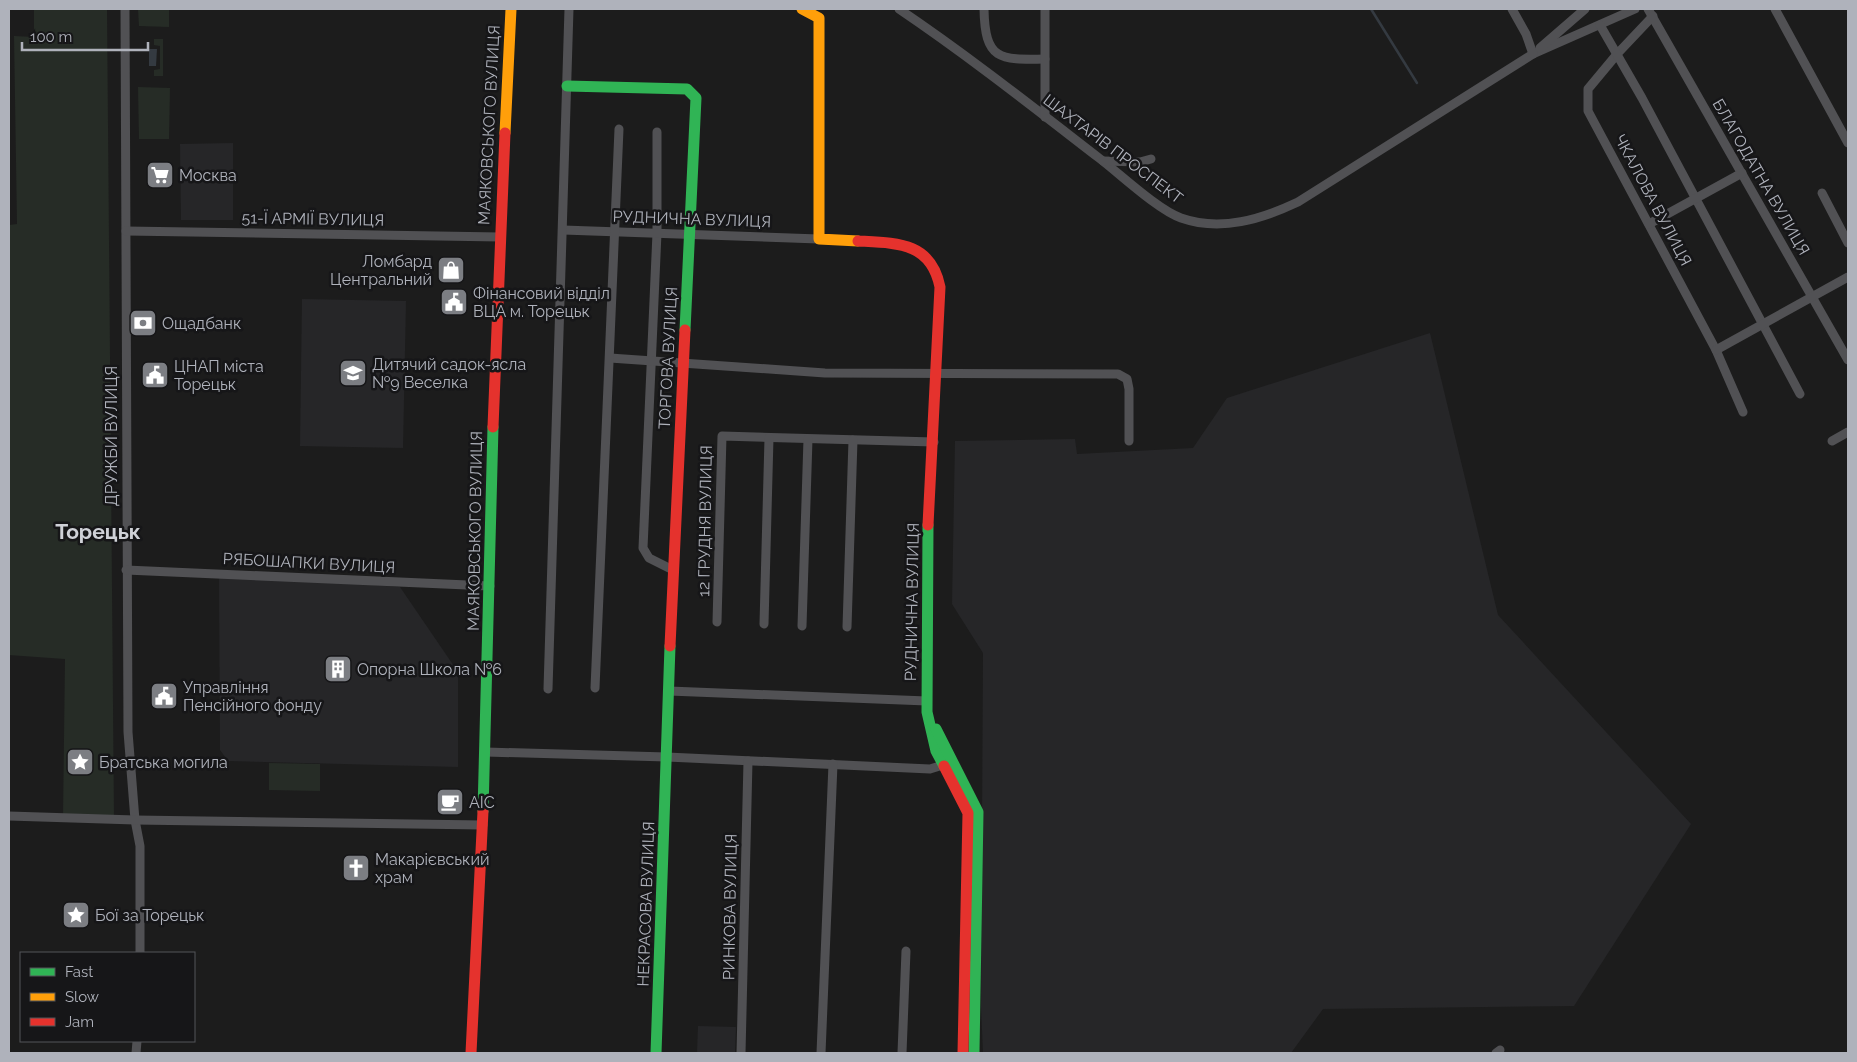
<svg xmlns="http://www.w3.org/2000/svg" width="1857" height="1062" viewBox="0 0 1857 1062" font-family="Raleway,sans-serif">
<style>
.built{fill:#262628}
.green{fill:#262c26}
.water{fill:#343a41}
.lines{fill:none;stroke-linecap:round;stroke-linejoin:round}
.stream{stroke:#343a41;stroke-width:2.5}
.street{stroke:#515154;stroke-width:9}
.fast{stroke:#30b455;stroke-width:11}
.slow{stroke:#ff9f0a;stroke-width:11}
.jam{stroke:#e5322d;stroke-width:11}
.labels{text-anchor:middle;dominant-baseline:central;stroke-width:5;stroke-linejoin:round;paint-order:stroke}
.street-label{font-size:16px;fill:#afb2bb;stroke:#161618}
.poi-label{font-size:16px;fill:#afb2bb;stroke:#161618;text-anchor:start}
.district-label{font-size:21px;font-weight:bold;fill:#cfd1d7;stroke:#161618}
</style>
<rect width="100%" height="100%" fill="#1c1c1c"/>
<!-- built -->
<g class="built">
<polygon points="233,143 233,220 181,220 180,144"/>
<polygon points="302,299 406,301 403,448 300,446"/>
<polygon points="1430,333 1498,615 1691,824 1574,1006 1323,1009 1291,1053 983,1053 981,1007 983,653 952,604 955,441 1075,439 1077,454 1193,448 1227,398"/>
<polygon points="219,574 400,587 458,672 458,767 228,761 220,750"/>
<polygon points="698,1026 736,1027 735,1053 697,1053"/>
</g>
<!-- green -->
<g class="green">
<polygon points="34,9 107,9 114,819 63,818 65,659 9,655 9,225 17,224 14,36 34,37"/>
<polygon points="138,9 169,9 169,27 139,26"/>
<polygon points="154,39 163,39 163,76 154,76 154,70 160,69 160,46 154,45"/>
<polygon points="138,87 170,88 169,139 139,139"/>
<polygon points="269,763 320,764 320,791 269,790"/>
</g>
<!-- water -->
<polygon class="water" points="149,49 157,49 156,66 149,66"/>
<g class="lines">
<!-- stream -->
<polyline class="stream" points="1371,9 1417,83"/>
<!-- street -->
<g class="street">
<polyline points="125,9 128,732 135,820 140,846 140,953"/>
<path d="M899 9C967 55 1033 107 1099 158 1120 174 1158 210 1181 218 1221 232 1262 219 1298 202L1533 54 1635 9"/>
<path d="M984 9C985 60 999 60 1045 59"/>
<polyline points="1045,9 1045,117"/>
<polyline points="1512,9 1526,34 1533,54"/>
<polyline points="1648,9 1848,360"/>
<polyline points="1775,9 1848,143"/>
<polyline points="1653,16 1618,53 1588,89 1588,111 1716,350 1743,412"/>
<polyline points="1600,25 1642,98 1800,394"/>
<polyline points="1540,48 1585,9"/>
<polyline points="657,132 657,233 643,548 649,558 673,570"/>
<polyline points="1103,161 1140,162 1151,159"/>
<polyline points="1822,193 1848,243"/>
<polyline points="1649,224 1742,173"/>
<polyline points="563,230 819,239"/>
<polyline points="126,231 500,237"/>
<polyline points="1716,350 1848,277"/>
<polyline points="610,358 825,373 1118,374 1127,379 1129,389 1129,441"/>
<polyline points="1832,441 1848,432"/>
<polyline points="126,570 490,586"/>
<polyline points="717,622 722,436 934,442"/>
<polyline points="764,624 769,438"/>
<polyline points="802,626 808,439"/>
<polyline points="847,627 853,440"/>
<polyline points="595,688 619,129"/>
<polyline points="548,689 569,9"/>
<polyline points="669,691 927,701"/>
<polyline points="486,752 667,757 930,769 943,765"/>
<polyline points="9,816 135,820 483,825"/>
<polyline points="136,1053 137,1041"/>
<polyline points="741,1053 748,761"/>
<polyline points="821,1053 833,764"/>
<polyline points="902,1053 906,951"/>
<polyline points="1496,1053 1500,1050"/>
</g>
<!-- fast -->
<g class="fast">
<polyline points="567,86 687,89 696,98 685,330"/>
<polyline points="928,525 927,712 936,751 944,766"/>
<polyline points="936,729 978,812 974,1053"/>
<polyline points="483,811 493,427"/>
<polyline points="656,1053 670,646"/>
</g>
<!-- slow -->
<g class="slow">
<polyline points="802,9 819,18 819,239 858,241"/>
<polyline points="505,133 511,9"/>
</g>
<!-- jam -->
<g class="jam">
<path d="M858 241C897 243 931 242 940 287L928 525"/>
<polyline points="493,427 505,133"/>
<polyline points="670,646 685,330"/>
<polyline points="944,766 968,813 963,1053"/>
<polyline points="471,1053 483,811"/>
</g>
</g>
<!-- icons -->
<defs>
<g id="supermarket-square" transform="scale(1.4375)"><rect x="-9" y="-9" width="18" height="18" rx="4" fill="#7c7e83" stroke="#161618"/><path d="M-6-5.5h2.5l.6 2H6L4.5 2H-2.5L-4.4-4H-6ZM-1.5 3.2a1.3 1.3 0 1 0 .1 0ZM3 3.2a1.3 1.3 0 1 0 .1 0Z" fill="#fff"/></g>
<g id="shop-square" transform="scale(1.4375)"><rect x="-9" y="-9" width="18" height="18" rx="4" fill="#7c7e83" stroke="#161618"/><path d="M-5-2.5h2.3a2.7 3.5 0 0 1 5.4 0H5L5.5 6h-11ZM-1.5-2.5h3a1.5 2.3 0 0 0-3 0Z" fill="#fff"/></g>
<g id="civic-square" transform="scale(1.4375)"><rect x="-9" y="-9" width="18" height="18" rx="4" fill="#7c7e83" stroke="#161618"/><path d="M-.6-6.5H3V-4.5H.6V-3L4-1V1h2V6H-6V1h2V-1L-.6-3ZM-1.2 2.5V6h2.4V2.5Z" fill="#fff"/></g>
<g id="bank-square" transform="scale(1.4375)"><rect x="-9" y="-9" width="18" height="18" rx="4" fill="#7c7e83" stroke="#161618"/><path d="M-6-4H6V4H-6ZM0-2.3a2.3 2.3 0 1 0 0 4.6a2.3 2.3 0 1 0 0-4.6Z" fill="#fff"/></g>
<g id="school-square" transform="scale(1.4375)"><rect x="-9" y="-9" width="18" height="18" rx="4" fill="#7c7e83" stroke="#161618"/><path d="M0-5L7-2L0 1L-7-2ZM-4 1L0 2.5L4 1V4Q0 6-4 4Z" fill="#fff"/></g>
<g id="building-square" transform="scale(1.4375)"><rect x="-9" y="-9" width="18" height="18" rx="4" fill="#7c7e83" stroke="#161618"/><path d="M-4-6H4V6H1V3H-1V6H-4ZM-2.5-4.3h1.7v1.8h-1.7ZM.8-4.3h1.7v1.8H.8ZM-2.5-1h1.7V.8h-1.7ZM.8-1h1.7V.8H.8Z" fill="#fff"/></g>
<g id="sight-square" transform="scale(1.4375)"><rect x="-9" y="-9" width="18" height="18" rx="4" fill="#7c7e83" stroke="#161618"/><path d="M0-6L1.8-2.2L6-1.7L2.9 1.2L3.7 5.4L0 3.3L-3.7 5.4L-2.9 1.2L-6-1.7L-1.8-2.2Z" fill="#fff"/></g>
<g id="cafe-square" transform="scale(1.4375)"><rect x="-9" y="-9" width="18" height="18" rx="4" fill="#7c7e83" stroke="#161618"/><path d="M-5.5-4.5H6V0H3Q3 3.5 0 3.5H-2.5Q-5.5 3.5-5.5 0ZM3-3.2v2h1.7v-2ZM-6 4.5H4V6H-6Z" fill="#fff"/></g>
<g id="church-square" transform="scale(1.4375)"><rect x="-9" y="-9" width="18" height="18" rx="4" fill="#7c7e83" stroke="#161618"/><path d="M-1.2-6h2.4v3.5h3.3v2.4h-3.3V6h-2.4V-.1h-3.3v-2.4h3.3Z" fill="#fff"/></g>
</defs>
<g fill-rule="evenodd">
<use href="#supermarket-square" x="160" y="175"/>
<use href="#shop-square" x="451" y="270"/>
<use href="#civic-square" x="454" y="302"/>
<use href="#bank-square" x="143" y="323"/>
<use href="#school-square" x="353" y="373"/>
<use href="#civic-square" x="155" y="375"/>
<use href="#building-square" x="338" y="669"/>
<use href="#civic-square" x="164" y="696"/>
<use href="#sight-square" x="80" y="762"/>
<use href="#cafe-square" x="450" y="802"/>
<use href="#church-square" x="356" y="868"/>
<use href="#sight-square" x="76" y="915"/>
</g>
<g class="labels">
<!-- street labels -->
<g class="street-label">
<text transform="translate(489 125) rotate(-87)">МАЯКОВСЬКОГО ВУЛИЦЯ</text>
<text transform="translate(1113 149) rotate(37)">ШАХТАРІВ ПРОСПЕКТ</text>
<text transform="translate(1761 177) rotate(60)">БЛАГОДАТНА ВУЛИЦЯ</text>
<text transform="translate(1653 200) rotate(62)">ЧКАЛОВА ВУЛИЦЯ</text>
<text transform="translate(313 219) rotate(1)">51-Ї АРМІЇ ВУЛИЦЯ</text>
<text transform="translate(692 219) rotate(2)">РУДНИЧНА ВУЛИЦЯ</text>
<text transform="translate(668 358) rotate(-87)">ТОРГОВА ВУЛИЦЯ</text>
<text transform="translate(111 436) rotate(-90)">ДРУЖБИ ВУЛИЦЯ</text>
<text transform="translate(705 521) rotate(-89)">12 ГРУДНЯ ВУЛИЦЯ</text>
<text transform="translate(475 531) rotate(-89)">МАЯКОВСЬКОГО ВУЛИЦЯ</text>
<text transform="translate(309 563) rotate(3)">РЯБОШАПКИ ВУЛИЦЯ</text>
<text transform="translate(912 602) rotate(-89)">РУДНИЧНА ВУЛИЦЯ</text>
<text transform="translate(646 904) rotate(-88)">НЕКРАСОВА ВУЛИЦЯ</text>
<text transform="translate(730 907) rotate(-89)">РИНКОВА ВУЛИЦЯ</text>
</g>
<!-- poi labels -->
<g class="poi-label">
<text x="179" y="175">Москва</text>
<text x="432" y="261" text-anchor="end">Ломбард<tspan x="432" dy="18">Центральний</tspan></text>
<text x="473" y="293">Фінансовий відділ<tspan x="473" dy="18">ВЦА м. Торецьк</tspan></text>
<text x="162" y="323">Ощадбанк</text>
<text x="372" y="364">Дитячий садок-ясла<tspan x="372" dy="18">№9 Веселка</tspan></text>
<text x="174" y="366">ЦНАП міста<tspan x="174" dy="18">Торецьк</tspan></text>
<text x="357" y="669">Опорна Школа №6</text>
<text x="183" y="687">Управління<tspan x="183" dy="18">Пенсійного фонду</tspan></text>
<text x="99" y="762">Братська мoгила</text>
<text x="469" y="802">АІС</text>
<text x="375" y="859">Макарієвський<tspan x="375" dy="18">храм</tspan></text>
<text x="95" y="915">Бої за Торецьк</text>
</g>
<!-- district labels -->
<g class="district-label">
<text x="98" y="531">Торецьк</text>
</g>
</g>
<!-- border -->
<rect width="1857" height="1062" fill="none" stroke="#afb2bb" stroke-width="20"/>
<!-- legend -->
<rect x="20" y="952" width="175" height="90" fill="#161618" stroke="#535459"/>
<rect x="30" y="968" width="25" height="8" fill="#30b455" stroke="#535459"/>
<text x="65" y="977" font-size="15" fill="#afb2bb">Fast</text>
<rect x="30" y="993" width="25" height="8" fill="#ff9f0a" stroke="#535459"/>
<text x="65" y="1002" font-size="15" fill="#afb2bb">Slow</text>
<rect x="30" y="1018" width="25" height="8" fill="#e5322d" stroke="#535459"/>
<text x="65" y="1027" font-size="15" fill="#afb2bb">Jam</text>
<!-- scale -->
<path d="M22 42v8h126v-8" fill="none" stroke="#afb2bb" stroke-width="2.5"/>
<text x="30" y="42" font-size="15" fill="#afb2bb" stroke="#161618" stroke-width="4" paint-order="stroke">100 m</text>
</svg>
